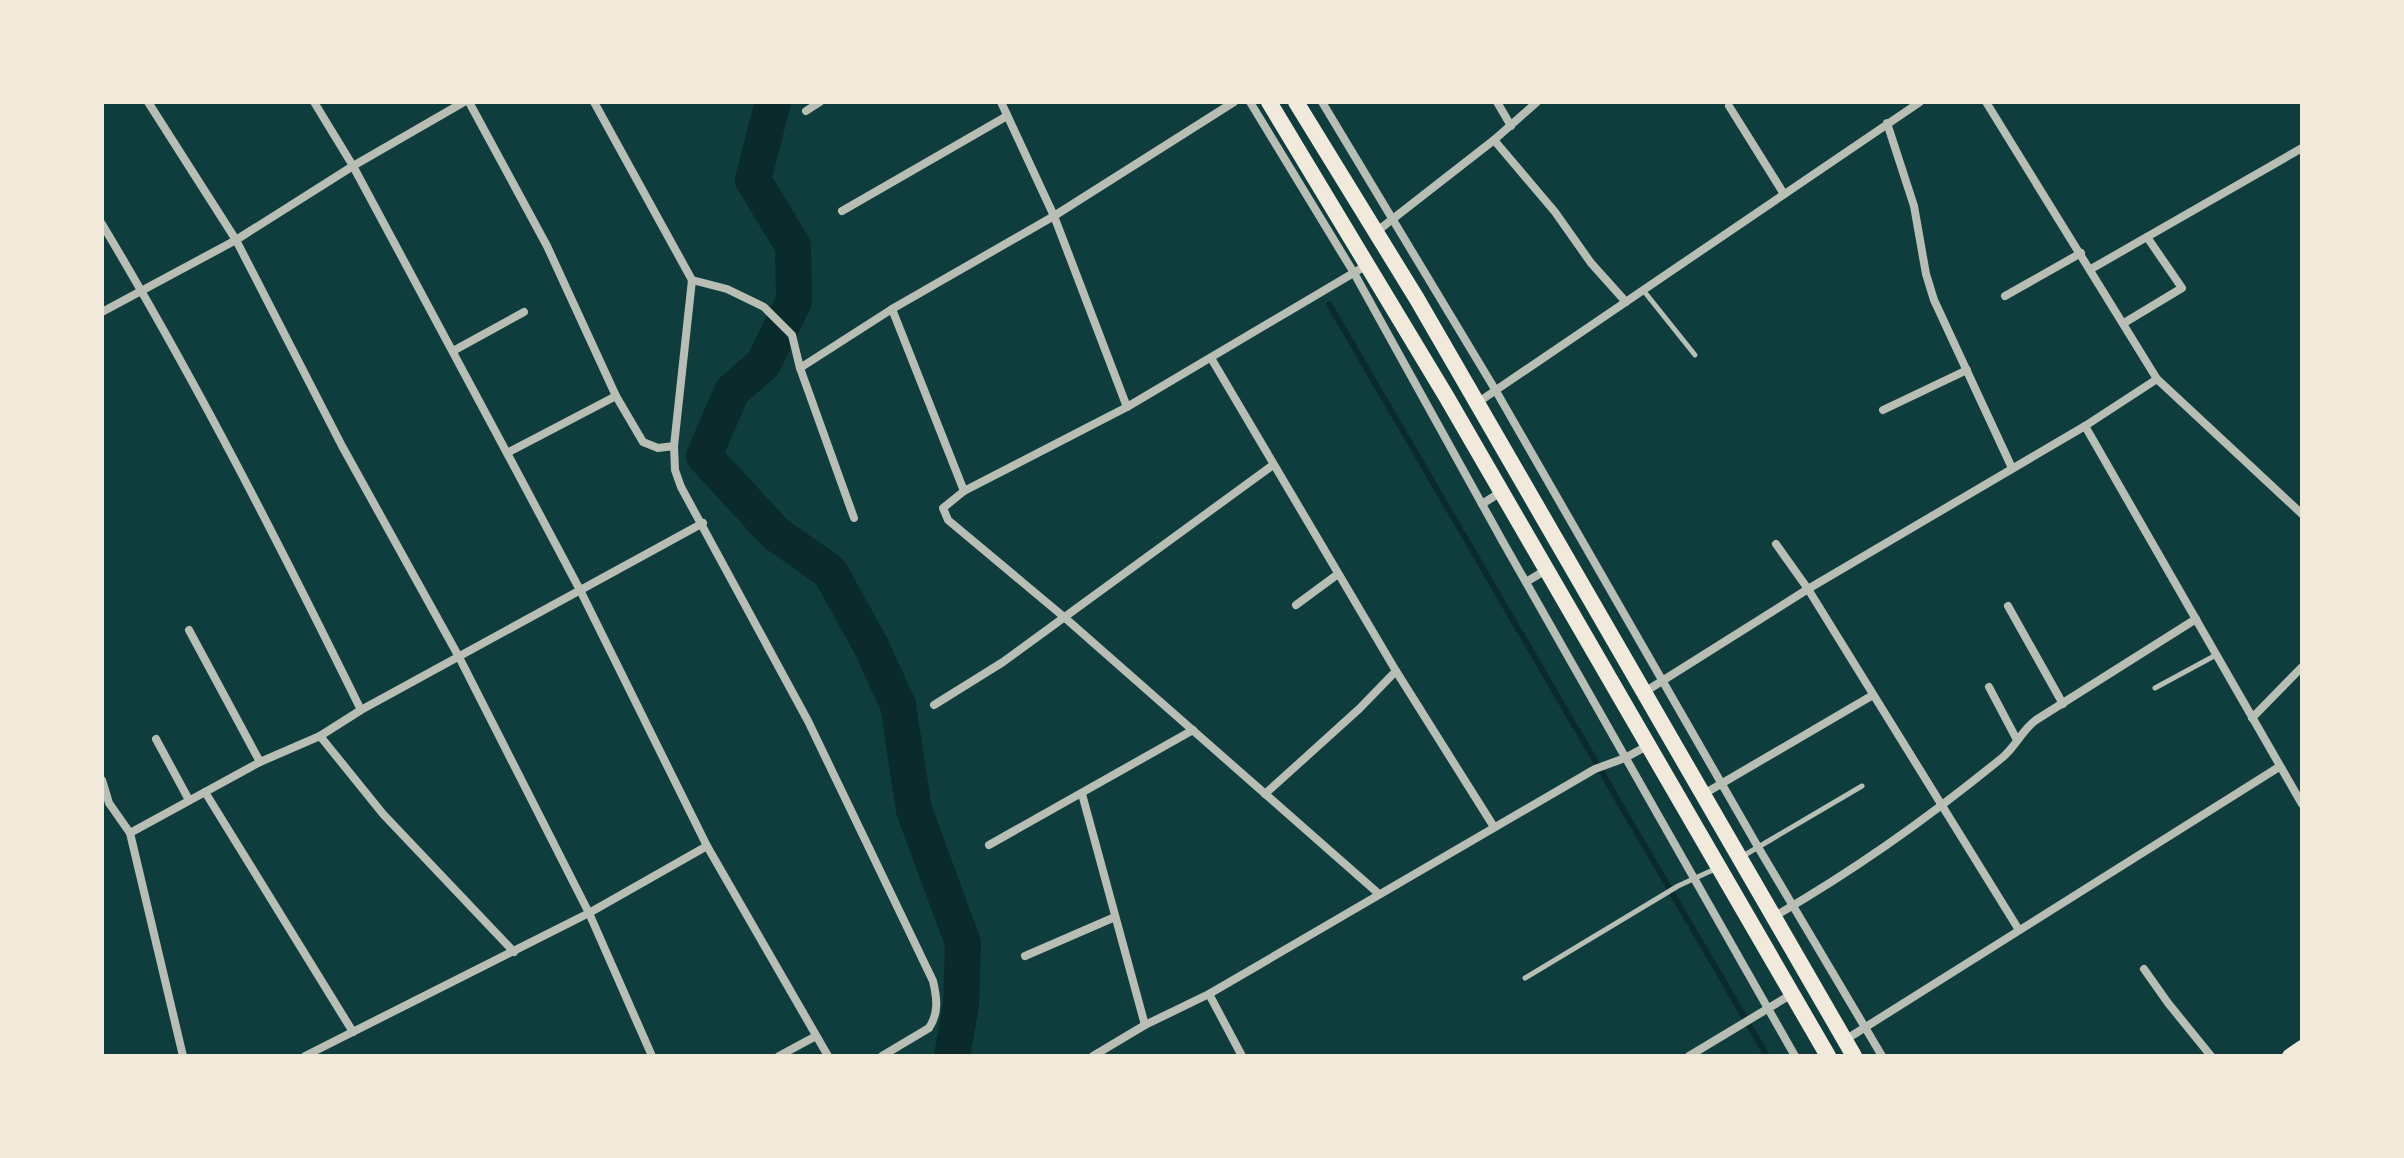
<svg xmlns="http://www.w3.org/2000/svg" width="2404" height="1158" viewBox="0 0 2404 1158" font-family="Figtree,sans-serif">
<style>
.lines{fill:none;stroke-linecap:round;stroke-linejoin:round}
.stream{stroke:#0a2a2b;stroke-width:6}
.river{stroke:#0a2a2b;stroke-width:36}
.service{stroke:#b8beb3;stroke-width:5}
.minor{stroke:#b8beb3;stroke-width:8}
.primary{stroke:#f1e9da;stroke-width:14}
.trunk{stroke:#f1e9da;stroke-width:16}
</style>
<rect width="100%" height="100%" fill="#0f3d3e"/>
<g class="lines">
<!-- stream -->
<polyline class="stream" points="1329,304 1767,1056"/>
<!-- river -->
<polyline class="river" points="773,102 753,180 793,246 794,301 763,364 732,391 704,456 775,533 830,572 871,646 898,705 914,810 963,943 961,1005 952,1056"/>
<!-- service -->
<g class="service">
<polyline points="1643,290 1695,355"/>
<polyline points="2155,688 2216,655"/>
<polyline points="1743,856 1862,786"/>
<polyline points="1525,978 1678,886 1715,869"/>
</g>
<!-- minor -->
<g class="minor">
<polyline points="148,102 236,240 342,446 459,657 589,913 652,1056"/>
<polyline points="314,102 353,166 507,453 580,590 707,846 828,1056"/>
<polyline points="469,102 547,246 616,396 643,442 658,448 674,446"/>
<polyline points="594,102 692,280 727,289 764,307 792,335 800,368 892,309 1054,216 1234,102"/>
<polyline points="1001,102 1054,216 1127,407"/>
<polyline points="1250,102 1354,273 1503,542 1795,1056"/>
<polyline points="1322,102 1496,391 1758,847 1882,1056"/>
<polyline points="1497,102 1511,126"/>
<polyline points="1986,102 2157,379 2302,514"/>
<polyline points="1729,106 1784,194"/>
<polyline points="806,111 820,102"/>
<polyline points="1887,123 1914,206 1926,274 1934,300 2012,468"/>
<polyline points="1494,140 1555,212 1591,263 1626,302"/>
<polyline points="842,211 1007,116"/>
<path d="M102 224C196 381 280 545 361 710"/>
<polyline points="1376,232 1494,140 1537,102"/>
<polyline points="1367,265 1127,407 964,491 943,508 948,520 1064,617 1379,894"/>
<polyline points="2091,269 2302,148"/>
<path d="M692 280 674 446 675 470 681 487 808 721 933 981C937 998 939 1013 929 1028L882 1056"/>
<polyline points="2005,296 2081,253"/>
<polyline points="892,309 964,491"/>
<polyline points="102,312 236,240 353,166 464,102"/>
<polyline points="2124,323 2182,288 2147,237"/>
<polyline points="453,351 524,312"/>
<polyline points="1211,358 1396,671 1494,827"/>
<polyline points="800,368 854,518"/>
<polyline points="1477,403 1920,102"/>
<polyline points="1883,410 1967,370"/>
<polyline points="2085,426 2302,804"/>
<polyline points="507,453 616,396"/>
<polyline points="1482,504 1501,492"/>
<polyline points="1776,544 1808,589 2019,930"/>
<polyline points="1526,582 1546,570"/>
<polyline points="1296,605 1338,574"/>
<polyline points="2008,606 2063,704"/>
<polyline points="189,630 260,762"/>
<polyline points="1989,687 2017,740"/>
<polyline points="1643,693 1808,589 2085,426 2157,379"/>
<polyline points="934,705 1003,662 1273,465"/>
<polyline points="2252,718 2302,667"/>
<polyline points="320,736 383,814 514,952"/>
<polyline points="156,739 189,800"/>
<polyline points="102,780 109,803 130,833 183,1056"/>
<polyline points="205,792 353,1032"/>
<polyline points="1082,794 1145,1025"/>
<polyline points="1265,794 1359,709 1396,671"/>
<polyline points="1702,795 1873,695"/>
<polyline points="130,833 260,762 320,736 361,710 703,523"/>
<polyline points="989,845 1193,730"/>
<path d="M1775 916C1855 870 1932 815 2003 757 2016 746 2022 730 2036 720L2196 619"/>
<polyline points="1025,956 1115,917"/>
<polyline points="2144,969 2168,1003 2211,1056"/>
<polyline points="1209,994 1242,1056"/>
<polyline points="1845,1040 2279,767"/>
<polyline points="305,1056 589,913 707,846"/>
<polyline points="779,1056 816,1036"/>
<polyline points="1093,1056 1145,1025 1209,994 1595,769 1625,758 1647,746"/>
<polyline points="1689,1056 1792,994"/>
</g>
<!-- primary -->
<polyline class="primary" points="2289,1056 2302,1047"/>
<!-- trunk -->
<g class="trunk">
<polyline points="1269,102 1446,396 1828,1056"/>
<polyline points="1296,102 1417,299 1854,1056"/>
</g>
</g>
<!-- border -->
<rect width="2404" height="1158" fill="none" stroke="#f1e9da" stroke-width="208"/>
</svg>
